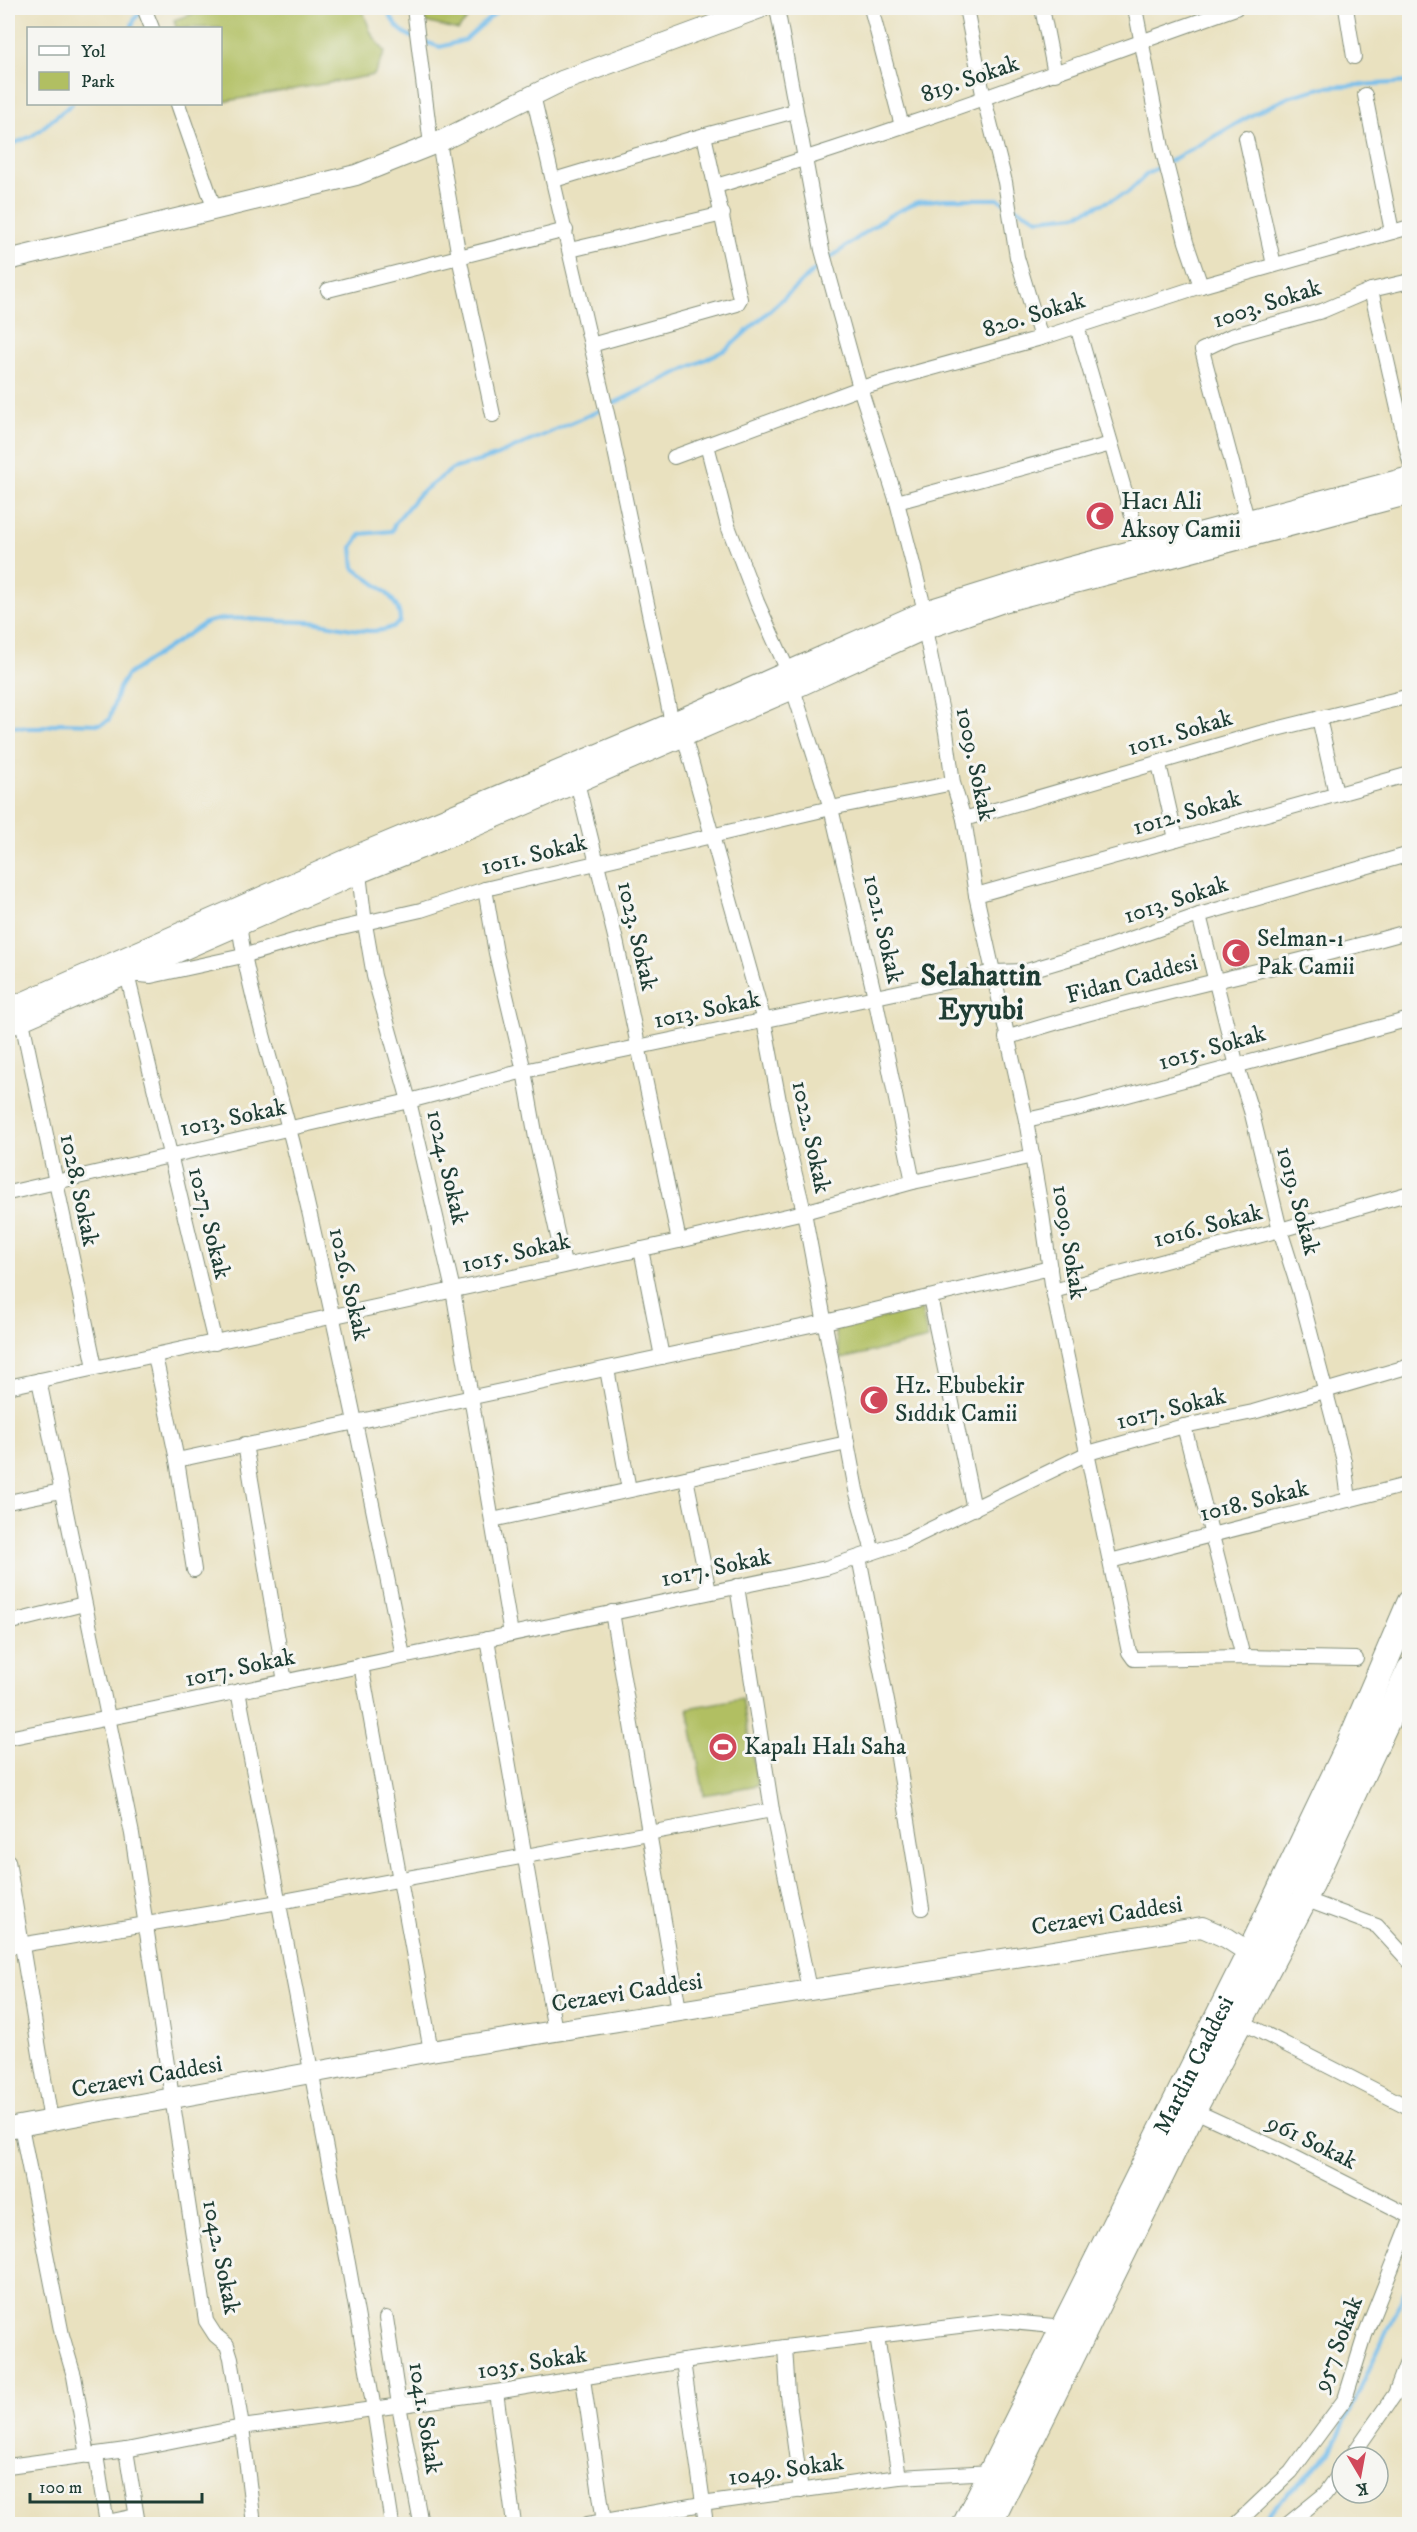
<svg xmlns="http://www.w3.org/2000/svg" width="1417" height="2532" viewBox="0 0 1417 2532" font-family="'IM FELL DW Pica',serif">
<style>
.green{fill:#b1bf62;stroke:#687e4b;stroke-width:1.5}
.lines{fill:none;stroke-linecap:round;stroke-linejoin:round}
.stream{stroke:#73bdec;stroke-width:4}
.street-casing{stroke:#848f7a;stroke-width:16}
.secondary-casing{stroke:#848f7a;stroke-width:22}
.highway-casing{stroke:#848f7a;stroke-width:28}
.street{stroke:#fff;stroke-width:14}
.secondary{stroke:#fff;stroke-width:20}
.highway{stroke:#fff;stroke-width:26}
.labels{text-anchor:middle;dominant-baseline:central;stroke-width:6;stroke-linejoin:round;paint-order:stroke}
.street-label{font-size:24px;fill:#1f3d34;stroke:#f6f6f2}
.poi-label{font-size:24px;fill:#1f3d34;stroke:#f6f6f2;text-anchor:start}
.district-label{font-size:30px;font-weight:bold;fill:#1f3d34;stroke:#f6f6f2}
</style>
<rect width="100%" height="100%" fill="#f6f6f2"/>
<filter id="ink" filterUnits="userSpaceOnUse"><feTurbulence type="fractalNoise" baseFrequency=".0167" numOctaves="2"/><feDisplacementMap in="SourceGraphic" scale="12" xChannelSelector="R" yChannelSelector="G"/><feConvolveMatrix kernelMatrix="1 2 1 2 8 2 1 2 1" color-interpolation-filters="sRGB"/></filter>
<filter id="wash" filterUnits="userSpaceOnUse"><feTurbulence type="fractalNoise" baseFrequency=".008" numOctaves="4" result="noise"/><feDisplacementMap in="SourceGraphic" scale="24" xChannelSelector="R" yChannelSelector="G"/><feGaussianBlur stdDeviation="1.35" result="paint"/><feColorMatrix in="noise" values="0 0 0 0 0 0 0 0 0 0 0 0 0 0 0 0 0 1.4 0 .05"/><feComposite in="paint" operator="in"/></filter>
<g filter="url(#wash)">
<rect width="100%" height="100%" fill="#e9e1bf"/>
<!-- green -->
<g class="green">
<polygon points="210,8 362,8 371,33 385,52 374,75 221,102 220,28 176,28 174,20"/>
<polygon points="424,8 477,8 458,30 425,22"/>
<polygon points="921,1309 928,1339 841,1359 834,1328"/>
<polygon points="742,1698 758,1785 704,1795 688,1708"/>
</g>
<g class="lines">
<!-- stream -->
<g class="stream">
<path d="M387 8C392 23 400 33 415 38"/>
<polyline points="131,28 135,18 142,12"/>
<polyline points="422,41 440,47 465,40 501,8"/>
<polyline points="8,146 32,136 72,104"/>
<polyline points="1012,206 1038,219 1076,215 1127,193 1147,174 1259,111 1291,96 1325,87 1410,82"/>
<polyline points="610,405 727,349 819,266 888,216 917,202 945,199 998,199 1005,203"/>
<path d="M8 725 25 728H40L60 723 101 724 109 720 119 688 127 675 205 623C230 615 252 620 278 621 292 622 305 621 319 623 343 626 379 640 400 622 401 596 372 583 354 568L352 547 361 534 392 531 395 523 418 495 452 469 493 457 603 409"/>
<polyline points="1257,2524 1331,2452 1410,2280"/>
</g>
</g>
</g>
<g filter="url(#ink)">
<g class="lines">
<!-- street casing -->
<g class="street-casing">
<g id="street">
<polyline points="144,8 152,28"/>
<polyline points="414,8 431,145"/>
<polyline points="777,8 822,250 860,388 897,502 925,611 925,629 946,732 953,783 964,819 976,895 1026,1120 1042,1214 1053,1291 1129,1652 1134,1659 1243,1657 1356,1659"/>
<polyline points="871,8 902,126"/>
<polyline points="966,8 984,99 1005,182 1017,257 1041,338"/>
<polyline points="1042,8 1055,74"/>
<polyline points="1135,8 1162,148 1186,242 1201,286"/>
<polyline points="1346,8 1354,57"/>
<polyline points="533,95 609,422 672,723"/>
<polyline points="1365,95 1392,232"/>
<polyline points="178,104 215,210"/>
<polyline points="1246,138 1274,265"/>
<polyline points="439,142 459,257 493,415"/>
<polyline points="554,180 694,138 795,111"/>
<path d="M716 186C892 134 1063 69 1236 8"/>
<polyline points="570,250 723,214"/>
<polyline points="328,290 566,230"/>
<polyline points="1371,290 1410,462"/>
<polyline points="1077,326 1141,547"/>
<polyline points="591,345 737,304 740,299 704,135"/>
<polyline points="707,445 728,526 757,602 788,671"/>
<polyline points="674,457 860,388 1041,338 1201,286 1410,227"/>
<polyline points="897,502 1111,444"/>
<polyline points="1247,519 1202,350 1231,336 1322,311 1371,290 1410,281"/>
<polyline points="793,689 831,808 875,997 913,1182"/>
<polyline points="1319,718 1336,794"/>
<polyline points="684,736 764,1021 785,1133 804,1212 856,1490 873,1552"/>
<polyline points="1159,764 1176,839"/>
<polyline points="577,782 617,945 679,1241"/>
<polyline points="964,819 1260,733 1410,696"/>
<polyline points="358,865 365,924 374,976 409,1101 453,1290 511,1634"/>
<polyline points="485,889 496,953 524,1071 536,1138 564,1264"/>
<polyline points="976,895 1410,774"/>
<polyline points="1199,915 1237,1066 1252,1114 1280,1230 1299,1290 1344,1461 1349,1500"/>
<path d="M239 925C251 1007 280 1087 299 1168 337 1330 370 1493 403 1656"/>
<polyline points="22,1021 95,1367"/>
<path d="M1006 1038C1139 995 1276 970 1410 931"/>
<polyline points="1026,1120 1076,1109 1410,1019"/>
<polyline points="8,1193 409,1101 524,1071 994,972 1027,971 1101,949 1199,915 1410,854"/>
<polyline points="641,1249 662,1357"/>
<polyline points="1053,1291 1280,1230 1410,1193"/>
<polyline points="930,1297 974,1509"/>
<polyline points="215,1343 127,974 151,976 243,956 320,933 421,910 485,889 831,808 953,783"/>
<polyline points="155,1356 177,1460 194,1570"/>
<polyline points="607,1369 629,1490"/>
<polyline points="39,1380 132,1834 206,2321 215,2335 227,2345 231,2358 242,2427 254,2524"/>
<polyline points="8,1387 679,1241 804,1212 913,1182 1033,1156"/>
<polyline points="1184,1426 1243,1657"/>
<polyline points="245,1444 285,1682"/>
<polyline points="177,1460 825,1322 1050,1268"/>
<polyline points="686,1478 709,1592"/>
<polyline points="8,1502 61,1491"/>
<polyline points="492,1520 847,1443"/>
<polyline points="859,1557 898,1758 922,1908"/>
<polyline points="1110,1561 1410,1484"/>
<polyline points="737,1586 772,1810 809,1989"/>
<polyline points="612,1612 679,2010"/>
<polyline points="8,1623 84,1604"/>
<polyline points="487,1639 555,2031"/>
<polyline points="361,1665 431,2051"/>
<polyline points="238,1691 348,2263 374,2409 392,2524"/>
<polyline points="8,1738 140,1712 826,1568 904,1542 1088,1453 1184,1426 1253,1412 1410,1366"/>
<polyline points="8,1861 51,2121"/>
<polyline points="1304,1899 1377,1926 1410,1962"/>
<polyline points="8,1947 279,1902 772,1810"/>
<polyline points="1240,2021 1410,2108"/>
<polyline points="1193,2110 1280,2150 1410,2216"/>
<polyline points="21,2126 62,2335 74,2376 88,2456"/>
<polyline points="386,2318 399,2405 421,2524"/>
<polyline points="877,2336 899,2477"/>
<polyline points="785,2347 788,2395 801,2491"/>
<polyline points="683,2361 706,2524"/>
<polyline points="583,2379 604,2522"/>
<polyline points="496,2392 514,2524"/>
<polyline points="126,2450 138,2524"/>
<polyline points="96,2455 107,2524"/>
<polyline points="1351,2457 1395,2394 1410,2354"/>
<polyline points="8,2466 126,2450 242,2427 496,2392 683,2361 785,2347 1000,2321 1064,2327"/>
<polyline points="107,2522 136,2516"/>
<polyline points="588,2524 702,2504 899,2477 992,2472"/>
<polyline points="1236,2524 1291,2472 1345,2399 1365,2335 1410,2222"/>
<polyline points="1288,2524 1325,2494 1342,2470"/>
</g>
</g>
<!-- secondary casing -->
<g class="secondary-casing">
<g id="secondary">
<polyline points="8,260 356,175 439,142 562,81 760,8"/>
<polyline points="8,1009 357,855 658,729 925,611 1037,576 1410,477"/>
<polyline points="8,1026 359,873 471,828 793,689 925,629 1003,602 1410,494"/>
<polyline points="8,2128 431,2051 1202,1927 1227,1938 1250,1953"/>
</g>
</g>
<!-- highway casing -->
<g class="highway-casing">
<g id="highway">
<path id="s1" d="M966 2524 1250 1953 1347 1750 1410 1603"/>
<polyline points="989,2524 1193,2110 1304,1899 1410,1670"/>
</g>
</g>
<!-- street -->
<use href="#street" class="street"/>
<!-- secondary -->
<use href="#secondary" class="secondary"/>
<!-- highway -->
<use href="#highway" class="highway"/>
</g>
</g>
<!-- icons -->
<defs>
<g id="mosque-disc" transform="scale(1.5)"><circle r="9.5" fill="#d1495b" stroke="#f6f6f2"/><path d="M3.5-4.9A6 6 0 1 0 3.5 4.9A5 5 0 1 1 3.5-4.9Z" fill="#fff"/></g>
<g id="stadium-disc" transform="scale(1.5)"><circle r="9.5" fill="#d1495b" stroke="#f6f6f2"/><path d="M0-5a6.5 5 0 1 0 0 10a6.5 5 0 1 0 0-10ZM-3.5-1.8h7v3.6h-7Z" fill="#fff"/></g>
</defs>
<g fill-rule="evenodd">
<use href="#mosque-disc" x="1100" y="516"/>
<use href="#mosque-disc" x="1236" y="953"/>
<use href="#mosque-disc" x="874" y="1400"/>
<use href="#stadium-disc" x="723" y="1747"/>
</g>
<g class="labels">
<!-- street labels -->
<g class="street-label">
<text transform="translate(970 79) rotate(-19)">819. Sokak</text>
<text transform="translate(1267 304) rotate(-18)">1003. Sokak</text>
<text transform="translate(1034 315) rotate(-17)">820. Sokak</text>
<text transform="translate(1180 733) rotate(-17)">1011. Sokak</text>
<text transform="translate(975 764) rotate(78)">1009. Sokak</text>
<text transform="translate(1187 813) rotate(-16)">1012. Sokak</text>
<text transform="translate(534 855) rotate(-14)">1011. Sokak</text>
<text transform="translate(1176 900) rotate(-18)">1013. Sokak</text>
<text transform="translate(883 929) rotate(77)">1021. Sokak</text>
<text transform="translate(637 936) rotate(77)">1023. Sokak</text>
<text transform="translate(1132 979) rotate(-15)">Fidan Caddesi</text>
<text transform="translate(707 1010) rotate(-12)">1013. Sokak</text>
<text transform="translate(1212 1048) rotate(-16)">1015. Sokak</text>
<text transform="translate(233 1118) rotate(-12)">1013. Sokak</text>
<text transform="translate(811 1137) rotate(78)">1022. Sokak</text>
<text transform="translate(447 1167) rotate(77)">1024. Sokak</text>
<text transform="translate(79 1190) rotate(78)">1028. Sokak</text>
<text transform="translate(1298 1201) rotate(75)">1019. Sokak</text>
<text transform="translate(209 1223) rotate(76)">1027. Sokak</text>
<text transform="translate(1208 1226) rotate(-15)">1016. Sokak</text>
<text transform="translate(1069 1242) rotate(81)">1009. Sokak</text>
<text transform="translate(516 1253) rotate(-13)">1015. Sokak</text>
<text transform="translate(349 1284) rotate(77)">1026. Sokak</text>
<text transform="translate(1171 1409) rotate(-14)">1017. Sokak</text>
<text transform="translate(1254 1501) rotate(-14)">1018. Sokak</text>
<text transform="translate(716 1568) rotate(-12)">1017. Sokak</text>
<text transform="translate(240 1668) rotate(-12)">1017. Sokak</text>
<text transform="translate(1107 1916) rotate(-9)">Cezaevi Caddesi</text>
<text transform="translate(627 1993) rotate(-9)">Cezaevi Caddesi</text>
<text stroke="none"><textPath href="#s1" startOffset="512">Mardin Caddesi</textPath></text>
<text transform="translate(147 2077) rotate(-10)">Cezaevi Caddesi</text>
<text transform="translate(1312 2142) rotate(26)">961 Sokak</text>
<text transform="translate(221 2257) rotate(79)">1042. Sokak</text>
<text transform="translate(1338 2344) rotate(-69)">957 Sokak</text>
<text transform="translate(532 2363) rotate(-9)">1035. Sokak</text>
<text transform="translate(425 2418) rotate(81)">1041. Sokak</text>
<text transform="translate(786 2470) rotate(-8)">1049. Sokak</text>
</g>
<!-- poi labels -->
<g class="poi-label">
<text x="1121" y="502">Hacı Ali<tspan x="1121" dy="28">Aksoy Camii</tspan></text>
<text x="1257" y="939">Selman-ı<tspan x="1257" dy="28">Pak Camii</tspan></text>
<text x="895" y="1386">Hz. Ebubekir<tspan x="895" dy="28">Sıddık Camii</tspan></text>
<text x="744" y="1747">Kapalı Halı Saha</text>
</g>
<!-- district labels -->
<g class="district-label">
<text x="981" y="976">Selahattin<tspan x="981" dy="34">Eyyubi</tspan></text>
</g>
</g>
<!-- margin -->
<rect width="1417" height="2532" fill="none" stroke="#f6f6f2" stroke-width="30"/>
<!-- legend -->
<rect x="27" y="27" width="195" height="78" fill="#f6f6f2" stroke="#a0aca6" stroke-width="1.5"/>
<rect x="39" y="46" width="30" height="9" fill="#ffffff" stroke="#a0aca6" stroke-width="1.5"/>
<text x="81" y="57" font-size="18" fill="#1f3d34">Yol</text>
<rect x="39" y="72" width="30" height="18" fill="#b1bf62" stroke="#a0aca6" stroke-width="1.5"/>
<text x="81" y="87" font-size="18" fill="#1f3d34">Park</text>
<!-- north arrow -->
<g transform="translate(1360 2475) rotate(170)"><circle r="28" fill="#f6f6f2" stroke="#a0aca6" stroke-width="1.5"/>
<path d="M0-4.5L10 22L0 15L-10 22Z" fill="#d1495b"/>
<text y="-9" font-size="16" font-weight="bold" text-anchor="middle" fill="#1f3d34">K</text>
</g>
<!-- scale -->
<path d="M30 2493v9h172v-9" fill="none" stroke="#1f3d34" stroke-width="3"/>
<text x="39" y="2493" font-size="18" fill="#1f3d34" stroke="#f6f6f2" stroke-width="4.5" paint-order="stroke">100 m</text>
</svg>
